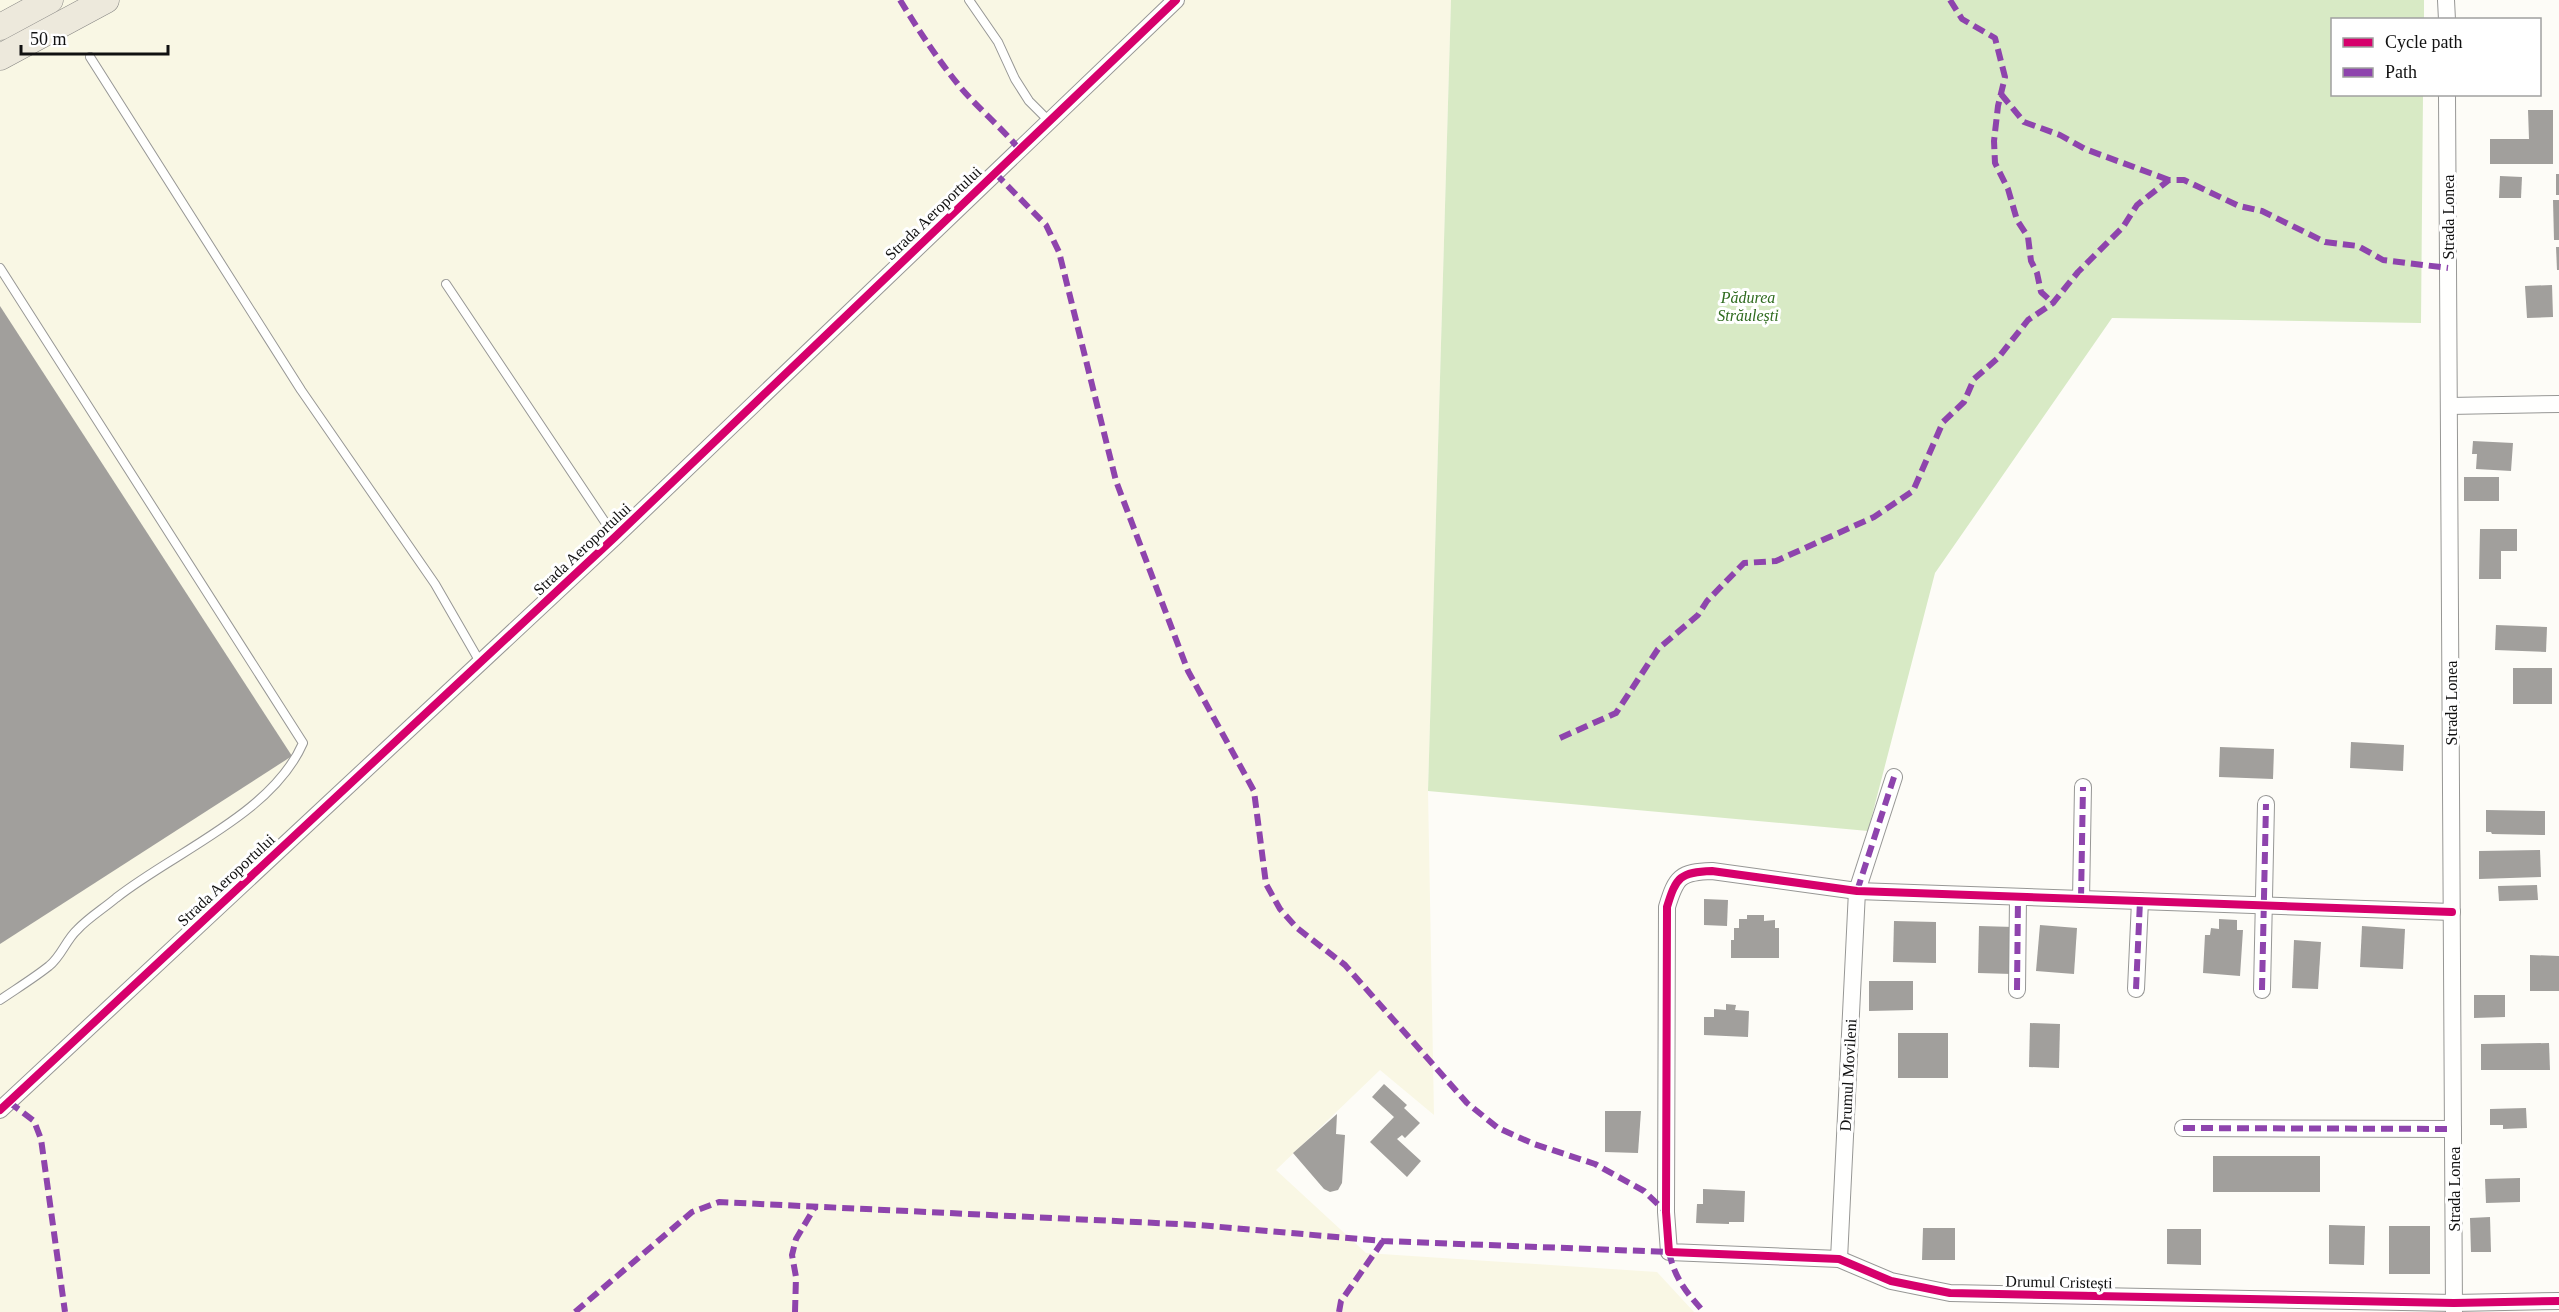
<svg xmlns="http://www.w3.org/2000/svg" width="2559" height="1312" viewBox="0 0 2559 1312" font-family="Georgia,serif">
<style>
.farmland{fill:#f9f7e4}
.forest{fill:#d8eac5}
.building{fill:#a19f9c}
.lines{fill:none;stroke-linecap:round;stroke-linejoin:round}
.lane-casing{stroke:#979795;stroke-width:10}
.street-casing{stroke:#979795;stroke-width:18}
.primary-casing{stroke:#858482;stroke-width:27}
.lane{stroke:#fffffe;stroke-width:8}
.street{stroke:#fffffe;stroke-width:16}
.primary{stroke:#ede9dc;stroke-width:26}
.quiet{stroke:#8e44ad;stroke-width:6;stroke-dasharray:12 6;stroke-linecap:butt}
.cycleway-casing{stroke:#fff;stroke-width:11}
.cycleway{stroke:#d6006c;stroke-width:8}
.labels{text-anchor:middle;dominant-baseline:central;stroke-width:6;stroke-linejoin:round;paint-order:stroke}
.street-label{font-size:16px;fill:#111;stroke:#fff}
.park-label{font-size:16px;font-style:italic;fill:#2f6b1f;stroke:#fff}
</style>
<rect width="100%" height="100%" fill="#fdfcf7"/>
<!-- farmland -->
<polygon class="farmland" points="0,0 1451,0 1428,791 1434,1115 1380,1070 1276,1170 1366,1253 1657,1272 1694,1312 0,1312"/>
<!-- forest -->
<polygon class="forest" points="1451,0 2424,0 2424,19 2332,20 2332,94 2423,95 2421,323 2112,318 1935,573 1868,831 1428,791"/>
<!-- building -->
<g class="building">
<polygon points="2528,110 2553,110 2553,164 2490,164 2490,139 2529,139"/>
<rect x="2556" y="174" width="3" height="21"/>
<polygon points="2500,176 2522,177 2521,198 2499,198"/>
<polygon points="2553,200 2559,200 2559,240 2554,240"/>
<polygon points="2556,247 2559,247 2559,270 2557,270"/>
<polygon points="2552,285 2553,317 2527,318 2525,286"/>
<polygon points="0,306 292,756 0,944"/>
<polygon points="2473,441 2513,443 2511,471 2476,469 2477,454 2472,454"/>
<rect x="2464" y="477" width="35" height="24"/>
<polygon points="2480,529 2517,529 2517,551 2501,551 2501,579 2479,579"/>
<polygon points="2496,625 2547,627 2546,652 2495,650"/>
<rect x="2513" y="668" width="39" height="36"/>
<polygon points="2351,742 2404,745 2403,771 2350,768"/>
<polygon points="2220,747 2274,749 2273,779 2219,777"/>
<polygon points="2486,810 2545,811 2545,835 2492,834 2491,832 2486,832"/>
<polygon points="2540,850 2541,877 2479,879 2479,851"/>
<polygon points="2537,885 2538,900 2499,901 2498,886"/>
<polygon points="1704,899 1728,900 1727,926 1704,925"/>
<polygon points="1747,915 1764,915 1764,921 1775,920 1775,928 1779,928 1779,958 1731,958 1731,940 1734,940 1734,928 1739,928 1739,919 1747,919"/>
<polygon points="2219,919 2237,920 2237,930 2243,930 2240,976 2203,973 2205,935 2210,935 2211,928 2219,929"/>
<polygon points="1894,921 1936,922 1936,963 1893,962"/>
<polygon points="2040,925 2077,928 2074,974 2036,971"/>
<polygon points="1979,926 2014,927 2012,974 1978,973"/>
<polygon points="2362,926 2405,929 2403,969 2360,967"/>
<polygon points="2294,940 2321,942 2318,989 2292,988"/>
<polygon points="2530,955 2559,956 2559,991 2530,991"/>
<polygon points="1869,981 1913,981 1913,1010 1869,1011"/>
<polygon points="2474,995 2505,995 2505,1017 2474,1018"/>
<polygon points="1726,1004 1736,1005 1735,1010 1749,1011 1748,1037 1704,1035 1704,1017 1714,1017 1714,1009 1726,1010"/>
<polygon points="2030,1023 2060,1024 2059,1068 2029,1067"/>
<rect x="1898" y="1033" width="50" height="45"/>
<polygon points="2549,1043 2550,1070 2481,1070 2481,1044"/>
<polygon points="1384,1084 1407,1105 1404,1108 1420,1123 1405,1138 1402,1135 1397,1139 1421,1161 1407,1177 1370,1142 1394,1117 1372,1097"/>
<polygon points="2526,1108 2527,1128 2503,1129 2503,1125 2490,1125 2490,1109"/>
<polygon points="1605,1111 1641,1111 1638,1153 1605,1152"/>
<polygon points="1337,1114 1336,1134 1345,1135 1342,1183 1338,1190 1330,1192 1324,1189 1293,1153"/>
<rect x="2213" y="1156" width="107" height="36"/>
<polygon points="2520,1178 2520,1202 2486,1203 2485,1179"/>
<polygon points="1703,1189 1745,1191 1744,1222 1729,1222 1729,1224 1696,1223 1697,1204 1703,1204"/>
<polygon points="2490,1217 2491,1252 2471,1252 2470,1218"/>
<polygon points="2329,1225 2365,1226 2364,1265 2329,1264"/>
<rect x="2389" y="1226" width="41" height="48"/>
<polygon points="1923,1228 1955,1228 1955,1260 1922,1260"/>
<polygon points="2167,1229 2201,1229 2201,1265 2167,1264"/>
</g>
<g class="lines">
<!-- lane casing -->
<g class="lane-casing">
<g id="lane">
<polyline points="969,0 998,42 1015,79 1029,101 1049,121"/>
<polyline points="90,57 301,390 435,584 480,662"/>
<path d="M0 268 303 743C272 814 174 852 116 898 103 909 88 918 77 930 66 940 61 957 49 966 34 978 16 989 0 1000"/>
<polyline points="446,284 615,537"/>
</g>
</g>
<!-- street casing -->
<g class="street-casing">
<g id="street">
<polyline points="2446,0 2447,20"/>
<polyline points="2447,94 2454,1312"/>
<polyline points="2449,406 2559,404"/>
<polyline points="2081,899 2083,787"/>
<path d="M2452 912 1857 891 1712 871C1680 872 1676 877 1667 907L1666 1212 1669 1252 1839 1259 1891 1281 1950 1293 2454 1303 2559 1301"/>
<polyline points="2136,989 2140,901"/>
<polyline points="2017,990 2018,897"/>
<polyline points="2262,990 2266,804"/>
<polyline points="0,1110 615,537 1176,0"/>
<polyline points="2183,1128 2453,1129"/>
<polyline points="1839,1259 1857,891 1894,777"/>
</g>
</g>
<!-- primary casing -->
<g class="primary-casing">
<g id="primary">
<polyline points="0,27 50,0"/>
<polyline points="0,57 106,0"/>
</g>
</g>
<!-- lane -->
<use href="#lane" class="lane"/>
<!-- street -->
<use href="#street" class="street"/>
<!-- primary -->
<use href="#primary" class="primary"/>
<!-- quiet -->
<g class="quiet">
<path d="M900 0C919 31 938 60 961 88 979 109 1001 127 1019 149"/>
<polyline points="1950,0 1962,19 1995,38 2005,77 1998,106 1994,141 1995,163 2008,189 2017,220 2028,237 2031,261 2037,273 2041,292 2053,303"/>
<polyline points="2001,94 2024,122 2060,135 2085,149 2169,180"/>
<polyline points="995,173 1046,225 1059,252 1116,481 1188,671 1254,791 1266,884 1280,909 1297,928 1345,965 1467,1103 1498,1128 1534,1144 1595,1164 1644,1191 1666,1212"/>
<polyline points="1560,738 1616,713 1658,649 1698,615 1707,601 1744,563 1776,561 1874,517 1913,491 1943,422 1964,402 1974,379 1998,358 2028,320 2053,303 2078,272 2123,227 2137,205 2169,180 2184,180 2239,206 2262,211 2325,242 2358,246 2383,260 2448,268"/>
<polyline points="1857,891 1894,777"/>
<polyline points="2081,899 2083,787"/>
<polyline points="2136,989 2140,901"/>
<polyline points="2017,990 2018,897"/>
<polyline points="2262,990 2266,804"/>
<polyline points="9,1102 34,1121 41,1139 65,1312"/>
<polyline points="2183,1128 2453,1129"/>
<path d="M575 1312 692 1212 719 1202 1198 1225 1383 1241 1669 1252C1675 1279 1686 1292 1704 1312"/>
<polyline points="795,1312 796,1277 792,1255 796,1239 815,1207"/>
<polyline points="1339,1312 1341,1301 1383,1241"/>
</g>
<!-- cycleway casing -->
<g class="cycleway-casing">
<g id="cycleway">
<path d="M2452 912 1857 891 1712 871C1680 872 1676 877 1667 907L1666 1212 1669 1252 1839 1259 1891 1281 1950 1293 2454 1303 2559 1301"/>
<polyline points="0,1110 615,537 1176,0"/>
</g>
</g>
<!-- cycleway -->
<use href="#cycleway" class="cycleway"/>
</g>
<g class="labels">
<!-- street labels -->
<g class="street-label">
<text transform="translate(933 213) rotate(-44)">Strada Aeroportului</text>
<text transform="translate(2448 217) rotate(-90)">Strada Lonea</text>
<text transform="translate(582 549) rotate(-43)">Strada Aeroportului</text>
<text transform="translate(2451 703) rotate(-90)">Strada Lonea</text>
<text transform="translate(226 880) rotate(-43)">Strada Aeroportului</text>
<text transform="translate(1848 1075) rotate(-87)">Drumul Movileni</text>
<text transform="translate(2454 1189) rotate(-90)">Strada Lonea</text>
<text transform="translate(2059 1282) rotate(1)">Drumul Cristești</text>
</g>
<!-- park labels -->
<g class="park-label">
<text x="1748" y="297">Pădurea<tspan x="1748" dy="18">Străulești</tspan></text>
</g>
</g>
<!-- legend -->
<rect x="2331" y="18" width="210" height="78" fill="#ffffff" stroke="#a0a0a0" stroke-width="1.5"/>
<rect x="2343" y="38" width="30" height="9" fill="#d6006c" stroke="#a0a0a0" stroke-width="1.5"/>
<text x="2385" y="48" font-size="18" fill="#111111">Cycle path</text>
<rect x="2343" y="68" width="30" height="9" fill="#8e44ad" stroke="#a0a0a0" stroke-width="1.5"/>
<text x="2385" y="78" font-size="18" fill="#111111">Path</text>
<!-- scale -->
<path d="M21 45v9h147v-9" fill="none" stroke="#111111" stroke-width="3"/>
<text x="30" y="45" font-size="18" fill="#111111" stroke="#ffffff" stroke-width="4.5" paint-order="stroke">50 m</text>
</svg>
